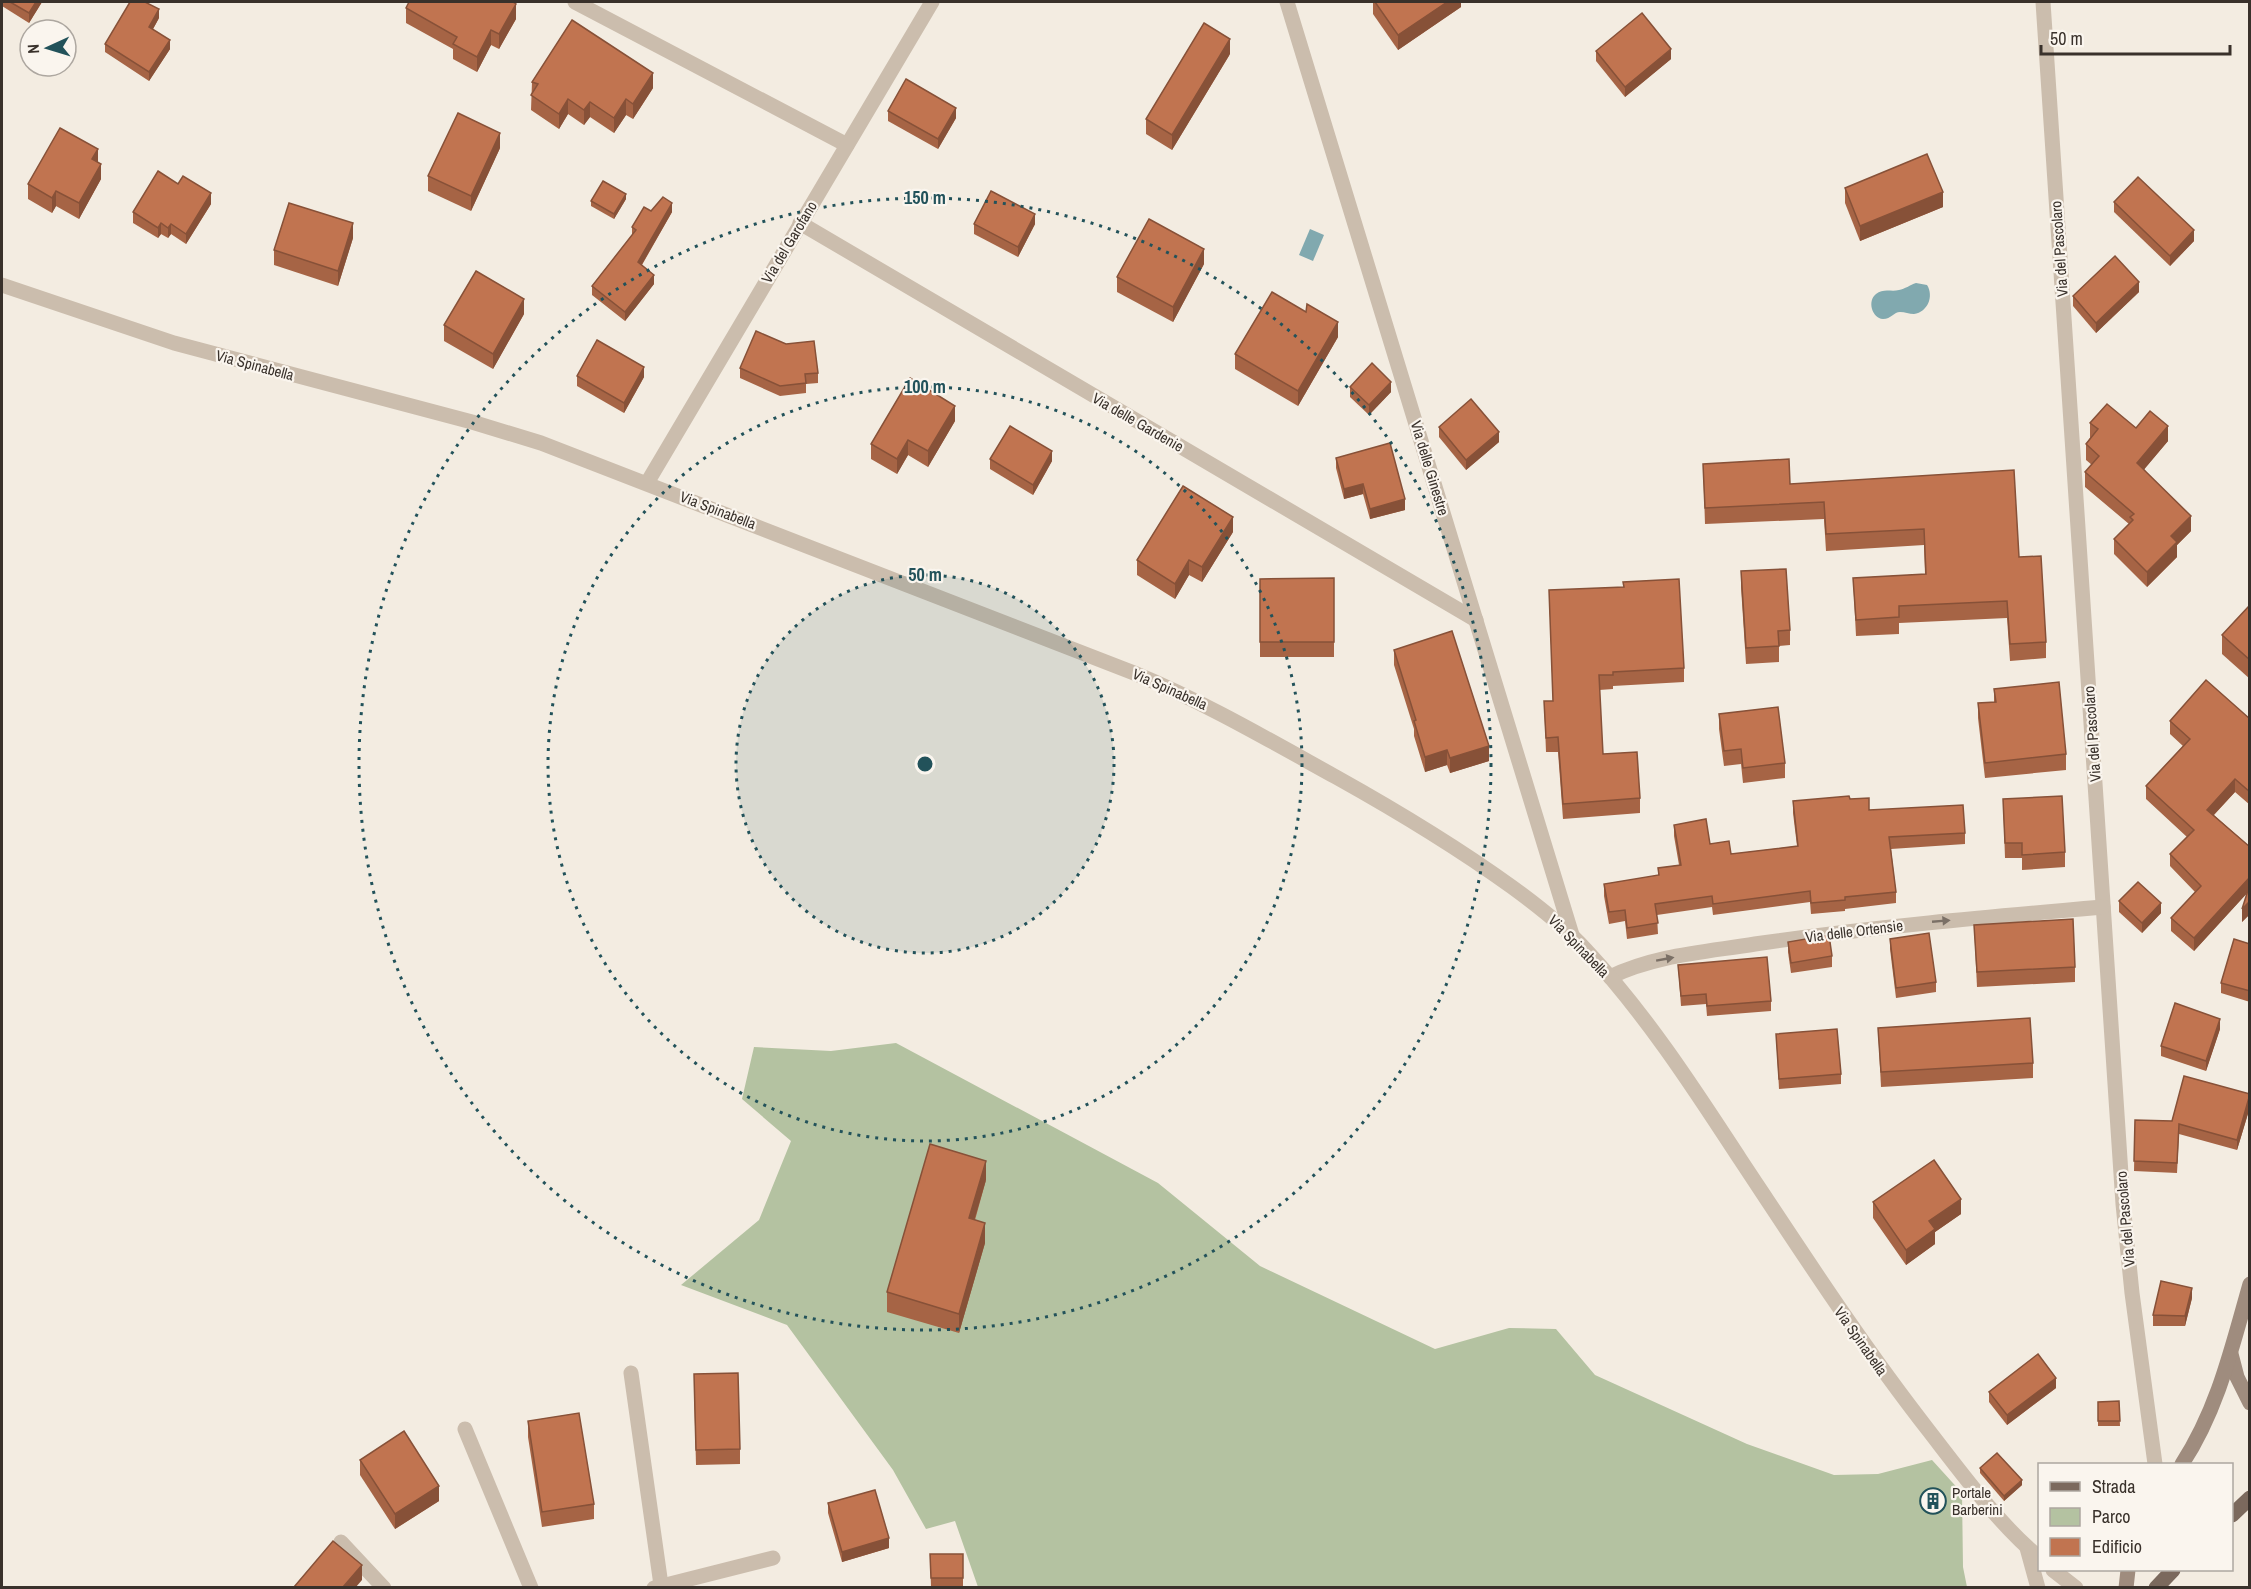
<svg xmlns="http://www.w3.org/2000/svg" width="2251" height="1589" viewBox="0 0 2251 1589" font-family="'Archivo Narrow',sans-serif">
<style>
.green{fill:#b4c2a1}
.water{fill:#81a9af}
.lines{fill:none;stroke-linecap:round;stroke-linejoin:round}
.minor{stroke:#cbbdad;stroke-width:15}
.tertiary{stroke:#cbbdad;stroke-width:15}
.secondary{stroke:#9f8c7e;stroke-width:15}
.primary{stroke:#7b695d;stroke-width:15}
.wall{fill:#a66445}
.shaded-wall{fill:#875138}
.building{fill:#c17450;stroke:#875138;stroke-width:1.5}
.oneway{fill:#7b7066}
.ring{fill:none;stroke:#22525a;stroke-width:3;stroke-dasharray:3 6}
.labels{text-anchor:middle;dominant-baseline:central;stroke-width:4.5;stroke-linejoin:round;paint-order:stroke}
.street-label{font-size:15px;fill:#39312b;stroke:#faf5ee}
.poi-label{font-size:15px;fill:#39312b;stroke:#faf5ee;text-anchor:start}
.centre{fill:#22525a;stroke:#faf5ee;stroke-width:3}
.ring-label{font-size:18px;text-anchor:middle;font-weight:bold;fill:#22525a;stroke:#faf5ee;stroke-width:4.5;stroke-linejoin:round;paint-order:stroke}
</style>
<rect width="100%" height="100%" fill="#f3ece1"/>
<!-- green -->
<polygon class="green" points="896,1043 1158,1183 1260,1266 1435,1349 1509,1328 1556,1329 1595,1375 1747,1444 1834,1475 1878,1474 1932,1460 1962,1493 1963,1567 1967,1587 978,1587 955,1521 926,1529 893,1470 787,1325 681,1285 759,1220 791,1141 742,1099 754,1047 831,1051"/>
<!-- water -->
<g class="water">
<polygon points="1310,229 1324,235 1313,261 1299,255"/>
<path d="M1916 283 1927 285C1934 296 1928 312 1914 314 1909 314 1905 312 1900 312 1894 312 1891 319 1883 319 1872 318 1867 301 1876 294 1883 288 1891 292 1899 290 1905 289 1910 285 1916 283Z"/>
</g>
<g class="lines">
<!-- minor -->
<g class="minor">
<polyline points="575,2 847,145"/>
<polyline points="1287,2 1572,935"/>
<polyline points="2043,2 2123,1204 2132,1293 2155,1464"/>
<polyline points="800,223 1476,620"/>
<polyline points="647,483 932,2"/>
<path d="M1610 977C1655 955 1706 952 1755 944 1871 927 1987 917 2103 907"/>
<polyline points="631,1373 661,1585"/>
<polyline points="465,1429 531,1588"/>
<polyline points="341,1542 384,1588"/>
<polyline points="654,1588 773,1558"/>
</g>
<!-- tertiary -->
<g class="tertiary">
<path d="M2 285 174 343 472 422 541 443 1134 673C1204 702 1269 740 1336 777 1397 811 1455 846 1512 887 1538 906 1564 926 1586 950 1645 1013 1693 1087 1740 1159 1801 1251 1861 1344 1929 1431 1960 1471 2001 1527 2040 1558"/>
<polyline points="2027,1548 2038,1588"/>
<polyline points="2053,1570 2076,1588"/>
</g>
<!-- secondary -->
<g class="secondary">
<polyline points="2231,1354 2237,1377 2250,1403"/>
<path d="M2182 1464C2218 1409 2232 1347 2250 1284"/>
<polyline points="2126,1588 2128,1570"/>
</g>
<!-- primary -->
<g class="primary">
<polyline points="2232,1515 2250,1498"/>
<polyline points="2156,1588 2173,1570"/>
</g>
</g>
<!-- wall -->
<g class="wall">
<polygon points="2,2 42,2 29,23 2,6"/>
<polygon points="1373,2 1461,2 1461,7 1398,50 1373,14"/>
<polygon points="406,8 516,19 499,49 491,45 477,72 453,59 453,49 406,23"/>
<polygon points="159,18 153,29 170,49 149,81 105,52 105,44"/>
<polygon points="1596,51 1671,59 1625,97 1596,61"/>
<polygon points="1230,54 1172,150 1146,134 1146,119"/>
<polygon points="532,82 653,88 633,119 626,115 614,133 590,117 584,125 568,114 559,129 531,110"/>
<polygon points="888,111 956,118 938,149 888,121"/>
<polygon points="500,148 471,211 428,191 428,176"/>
<polygon points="98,162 101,179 79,219 56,206 52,213 28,199 28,184"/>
<polygon points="1845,188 1943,207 1860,241 1845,203"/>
<polygon points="626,199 614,219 591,206 591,201"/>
<polygon points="2114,202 2194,241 2170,266 2114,212"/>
<polygon points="211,204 186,244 171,234 168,238 161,234 158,238 133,223 133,212"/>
<polygon points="651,211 672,212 642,265 654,284 625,321 592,295 592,286 632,235 632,227"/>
<polygon points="974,224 1035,224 1018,257 974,234"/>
<polygon points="353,238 338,286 274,265 274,250"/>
<polygon points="1204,264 1173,322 1117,292 1117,277"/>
<polygon points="2139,292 2096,333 2073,306 2073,296"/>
<polygon points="524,314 493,369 444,341 444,325"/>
<polygon points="1338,337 1298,406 1235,369 1235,354"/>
<polygon points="740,368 818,373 818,383 806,384 806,393 780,396 740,378"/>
<polygon points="577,376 644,377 624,413 577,386"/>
<polygon points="1350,387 1391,392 1369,415 1350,397"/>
<polygon points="955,421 928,467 908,455 897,474 871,459 871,444"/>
<polygon points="2090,423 2136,428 2168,441 2144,469 2191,531 2177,545 2177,557 2147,587 2114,554 2114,539 2129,524 2085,487 2085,472 2092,465 2086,460 2086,444 2090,438"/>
<polygon points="1439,427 1499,442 1466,470 1439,437"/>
<polygon points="1336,458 1405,510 1370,519 1363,494 1344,499 1336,468"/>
<polygon points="990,459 1052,461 1033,495 990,469"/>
<polygon points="1703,464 1790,484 2019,557 2046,642 2046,658 2010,661 2007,618 1899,623 1899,634 1856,636 1853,578 1925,574 1924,545 1826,551 1824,519 1705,524"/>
<polygon points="1233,532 1202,582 1189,575 1175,599 1137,575 1137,560"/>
<polygon points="1741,571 1790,630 1790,645 1779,646 1779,662 1746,664 1741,587"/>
<polygon points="1334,578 1334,657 1260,657 1260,579"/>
<polygon points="1549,590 1684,668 1684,682 1613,686 1613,689 1599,690 1603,754 1640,798 1640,813 1563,819 1558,752 1546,752 1544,701 1553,701"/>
<polygon points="2250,605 2250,679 2222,654 2222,635"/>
<polygon points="1394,650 1489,761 1450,773 1447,765 1425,772 1414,736 1414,729 1394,665"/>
<polygon points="1994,689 2066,754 2066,770 1985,778 1978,718 1978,703 1994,702"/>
<polygon points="1719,714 1785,763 1785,778 1743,783 1741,764 1724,766 1719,729"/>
<polygon points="2250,719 2250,805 2235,792 2214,815 2250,847 2250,914 2242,922 2247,893 2194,951 2171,931 2171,918 2195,892 2170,866 2170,854 2187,837 2146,799 2146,786 2183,746 2170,734 2170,721"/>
<polygon points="1850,799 1869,810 1965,833 1965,844 1891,849 1896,892 1896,903 1845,909 1845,911 1811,914 1810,902 1713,915 1712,907 1657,915 1658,934 1627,939 1625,921 1609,924 1604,896 1604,884 1658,876 1658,868 1679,865 1674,836 1674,825 1731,854 1797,846 1793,813 1793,801"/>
<polygon points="2003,799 2065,852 2065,867 2022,870 2022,858 2005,858"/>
<polygon points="2119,901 2161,913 2142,933 2119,912"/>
<polygon points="1974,925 2075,967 2075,982 1977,987"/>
<polygon points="1890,939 1936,982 1936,992 1896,998 1890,949"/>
<polygon points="1788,942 1832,956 1832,967 1791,973 1788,952"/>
<polygon points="2250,944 2250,1002 2221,993 2221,983"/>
<polygon points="1678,965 1771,1001 1771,1011 1707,1016 1706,1004 1681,1006"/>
<polygon points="1878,1028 2033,1063 2033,1078 1881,1087"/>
<polygon points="2220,1029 2206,1071 2161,1056 2161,1046"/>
<polygon points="1776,1034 1841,1074 1841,1084 1779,1089"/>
<polygon points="2250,1094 2250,1107 2237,1150 2179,1134 2177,1173 2134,1171 2135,1120 2172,1121"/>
<polygon points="986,1180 975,1220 985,1243 959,1333 887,1312 887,1292"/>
<polygon points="1873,1202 1961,1214 1935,1232 1935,1244 1906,1265 1873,1218"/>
<polygon points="2192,1298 2185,1326 2153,1326 2153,1315"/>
<polygon points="2056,1388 2007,1425 1989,1402 1989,1392"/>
<polygon points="694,1389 740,1449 740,1464 696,1465"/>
<polygon points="2119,1401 2120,1426 2098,1426 2098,1402"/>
<polygon points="528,1421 594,1504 594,1519 542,1527 528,1437"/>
<polygon points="360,1460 439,1501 395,1529 360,1475"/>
<polygon points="1980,1468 2022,1485 2004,1501 1980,1473"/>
<polygon points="828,1503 889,1548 842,1562 828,1513"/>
<polygon points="930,1554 963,1554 963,1587 931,1587"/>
</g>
<!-- shaded-wall -->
<g class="shaded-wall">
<polygon points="36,2 42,2 29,23 29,13"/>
<polygon points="1447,2 1461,2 1461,7 1398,50 1398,35"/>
<polygon points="516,4 516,19 499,49 499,34"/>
<polygon points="159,9 159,18 149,36 149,27"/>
<polygon points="491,30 491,45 477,72 477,57"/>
<polygon points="1230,39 1230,54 1172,150 1172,135"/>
<polygon points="170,40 170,49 149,81 149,72"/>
<polygon points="1671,49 1671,59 1625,97 1625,87"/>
<polygon points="653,73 653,88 633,119 633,104"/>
<polygon points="568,99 568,114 559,129 559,114"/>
<polygon points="626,99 626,115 614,133 614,118"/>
<polygon points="590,102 590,117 584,125 584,110"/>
<polygon points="956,108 956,118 938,149 938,139"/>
<polygon points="500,133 500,148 471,211 471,196"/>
<polygon points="98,149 98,164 92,159"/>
<polygon points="101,164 101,179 79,219 79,203"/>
<polygon points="56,191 56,206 52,213 52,198"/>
<polygon points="1943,192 1943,207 1860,241 1860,226"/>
<polygon points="211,193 211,204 186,244 186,234"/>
<polygon points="626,194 626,199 614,219 614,214"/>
<polygon points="672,203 672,212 638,271 638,262"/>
<polygon points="1035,214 1035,224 1018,257 1018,247"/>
<polygon points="161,223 161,234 158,238 158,228"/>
<polygon points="353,223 353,238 338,286 338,271"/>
<polygon points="171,224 171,234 168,238 168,228"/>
<polygon points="2194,230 2194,241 2170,266 2170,256"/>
<polygon points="1204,249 1204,264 1173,322 1173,307"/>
<polygon points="654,275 654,284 625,321 625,312"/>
<polygon points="2139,282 2139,292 2096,333 2096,323"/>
<polygon points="524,299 524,314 493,369 493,354"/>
<polygon points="1338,322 1338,337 1298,406 1298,391"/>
<polygon points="644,367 644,377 624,413 624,403"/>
<polygon points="1391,382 1391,392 1369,415 1369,405"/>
<polygon points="955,406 955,421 928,467 928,451"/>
<polygon points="2168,426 2168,441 2137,478 2137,463"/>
<polygon points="1499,432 1499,442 1466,470 1466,460"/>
<polygon points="908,440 908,455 897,474 897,459"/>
<polygon points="1052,451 1052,461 1033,495 1033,485"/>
<polygon points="1363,484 1363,494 1344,499 1344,489"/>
<polygon points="1405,499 1405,510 1370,519 1370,509"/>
<polygon points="2191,516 2191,531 2177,545 2177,557 2147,587 2147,572 2171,536"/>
<polygon points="1233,517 1233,532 1202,582 1202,567"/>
<polygon points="1189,560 1189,575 1175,599 1175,584"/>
<polygon points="1489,746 1489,761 1450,773 1450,758"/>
<polygon points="1447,750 1447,765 1425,772 1425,757"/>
<polygon points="2235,779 2235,792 2207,822 2207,810"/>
<polygon points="2250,877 2250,890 2194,951 2194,938"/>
<polygon points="2250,901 2250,914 2242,922 2242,909"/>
<polygon points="2161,903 2161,913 2142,933 2142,923"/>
<polygon points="2220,1019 2220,1029 2206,1071 2206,1061"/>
<polygon points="2250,1096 2250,1107 2237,1150 2237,1140"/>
<polygon points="986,1161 986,1180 969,1238 969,1218"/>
<polygon points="1961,1199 1961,1214 1935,1232 1935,1244 1906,1265 1906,1250 1929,1221"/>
<polygon points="985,1223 985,1243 959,1333 959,1314"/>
<polygon points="2192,1288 2192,1298 2185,1326 2185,1316"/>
<polygon points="2056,1378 2056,1388 2007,1425 2007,1415"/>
<polygon points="2022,1480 2022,1485 2004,1501 2004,1496"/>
<polygon points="439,1486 439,1501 395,1529 395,1514"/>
<polygon points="889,1538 889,1548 842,1562 842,1552"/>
<polygon points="362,1565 362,1580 356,1587 343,1587"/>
</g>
<!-- building -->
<g class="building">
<polygon points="10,2 36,2 29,13"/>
<polygon points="130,2 145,2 159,9 149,27 170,40 149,72 105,44"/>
<polygon points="409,2 513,2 516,4 499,34 491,30 477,57 453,44 457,37 406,8"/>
<polygon points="1375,2 1447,2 1398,35"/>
<polygon points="1642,13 1671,49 1625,87 1596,51"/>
<polygon points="572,20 653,73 633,104 626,99 614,118 590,102 584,110 568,99 559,114 531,95 538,84 532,82"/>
<polygon points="1204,23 1230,39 1172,135 1146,119"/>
<polygon points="906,79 956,108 938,139 888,111"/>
<polygon points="458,113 500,133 471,196 428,176"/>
<polygon points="60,128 98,149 92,159 101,164 79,203 56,191 52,198 28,184"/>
<polygon points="1927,154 1943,192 1860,226 1845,188"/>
<polygon points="158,171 178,184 183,176 211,193 186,234 171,224 168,228 161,223 158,228 133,212"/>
<polygon points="2138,177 2194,230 2170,256 2114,202"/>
<polygon points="603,181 626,194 614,214 591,201"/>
<polygon points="991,191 1035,214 1018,247 974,224"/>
<polygon points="663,197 672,203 638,262 654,275 625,312 592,286 636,230 632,227 644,207 651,211"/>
<polygon points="289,203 353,223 338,271 274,250"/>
<polygon points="1149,219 1204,249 1173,307 1117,277"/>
<polygon points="2115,256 2139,282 2096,323 2073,296"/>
<polygon points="476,271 524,299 493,354 444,325"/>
<polygon points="1272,292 1306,312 1307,304 1338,322 1298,391 1235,354"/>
<polygon points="756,331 786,344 814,341 818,373 805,374 806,383 780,386 740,368"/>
<polygon points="597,340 644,367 624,403 577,376"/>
<polygon points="1372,363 1391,382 1369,405 1350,387"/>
<polygon points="910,378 955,406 928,451 908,440 897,459 871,444"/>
<polygon points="1471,399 1499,432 1466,460 1439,427"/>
<polygon points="2107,404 2136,428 2150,411 2168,426 2137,463 2191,516 2171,536 2177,542 2147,572 2114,539 2133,520 2130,517 2134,514 2085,472 2099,456 2086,444 2098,429 2090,423"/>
<polygon points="1010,426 1052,451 1033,485 990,459"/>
<polygon points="1390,443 1405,499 1370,509 1363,484 1344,489 1336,458"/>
<polygon points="1789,459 1790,484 2014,470 2019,557 2041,556 2046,642 2010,644 2007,601 1899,606 1899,617 1856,620 1853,578 1926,574 1924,529 1826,534 1824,502 1705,508 1703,464"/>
<polygon points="1183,486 1233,517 1202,567 1189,560 1175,584 1137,560"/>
<polygon points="1786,569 1790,630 1778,631 1779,646 1746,648 1741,571"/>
<polygon points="1334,578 1334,642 1260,642 1260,579"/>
<polygon points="1679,579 1684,668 1613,672 1613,675 1599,675 1603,754 1637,752 1640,798 1563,804 1558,737 1546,738 1544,701 1553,701 1549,590 1624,587 1623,582"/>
<polygon points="2250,605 2250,660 2222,635"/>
<polygon points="1452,631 1489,746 1450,758 1447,750 1425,757 1414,721 1416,720 1394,650"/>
<polygon points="2206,680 2250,719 2250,792 2235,779 2207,810 2250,847 2250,877 2194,938 2171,918 2201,886 2170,854 2194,830 2146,786 2190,739 2170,721"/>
<polygon points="2059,682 2066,754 1985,763 1978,703 1996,702 1994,689"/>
<polygon points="1778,707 1785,763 1743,768 1741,749 1724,751 1719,714"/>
<polygon points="1849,796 1850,799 1869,798 1869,810 1963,805 1965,833 1889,837 1896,892 1845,897 1845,900 1811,903 1810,891 1713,904 1712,896 1655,904 1658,923 1627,928 1625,910 1609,912 1604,884 1659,875 1658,868 1681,865 1674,825 1706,819 1710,844 1729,841 1731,854 1798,846 1793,801"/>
<polygon points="2062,796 2065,852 2022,855 2022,843 2005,843 2003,799"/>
<polygon points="2138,882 2161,903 2142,923 2119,901"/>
<polygon points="2250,884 2250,901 2242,909"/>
<polygon points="2073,919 2075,967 1977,972 1974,925"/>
<polygon points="1929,933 1936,982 1896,988 1890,939"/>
<polygon points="1829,935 1832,956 1791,963 1788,942"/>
<polygon points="2234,939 2250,944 2250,991 2221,983"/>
<polygon points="1767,957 1771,1001 1707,1006 1706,994 1681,996 1678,965"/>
<polygon points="2175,1003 2220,1019 2206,1061 2161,1046"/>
<polygon points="2030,1018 2033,1063 1881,1072 1878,1028"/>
<polygon points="1837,1029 1841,1074 1779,1079 1776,1034"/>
<polygon points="2184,1076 2250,1094 2237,1140 2179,1124 2177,1163 2134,1161 2135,1120 2172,1121"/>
<polygon points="930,1144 986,1161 969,1218 985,1223 959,1314 887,1292"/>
<polygon points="1934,1160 1961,1199 1929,1221 1935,1229 1906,1250 1873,1202"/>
<polygon points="2161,1281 2192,1288 2185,1316 2153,1315"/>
<polygon points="2038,1354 2056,1378 2007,1415 1989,1392"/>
<polygon points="738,1373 740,1449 696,1450 694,1374"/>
<polygon points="2119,1401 2120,1421 2098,1421 2098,1402"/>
<polygon points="579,1413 594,1504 542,1512 528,1421"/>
<polygon points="404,1431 439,1486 395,1514 360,1460"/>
<polygon points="1997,1453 2022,1480 2004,1496 1980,1468"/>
<polygon points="875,1490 889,1538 842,1552 828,1503"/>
<polygon points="333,1541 362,1565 343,1587 294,1587"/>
<polygon points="930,1554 963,1554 963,1578 931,1578"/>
</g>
<!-- one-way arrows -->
<defs><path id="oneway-solid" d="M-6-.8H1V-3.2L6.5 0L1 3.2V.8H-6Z" transform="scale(1.5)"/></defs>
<g class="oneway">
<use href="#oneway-solid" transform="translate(1941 921) rotate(-5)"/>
<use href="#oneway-solid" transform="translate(1665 959) rotate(-10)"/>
</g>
<!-- distance rings -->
<circle cx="925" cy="764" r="189" fill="#22525a" fill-opacity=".12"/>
<g class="ring">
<circle cx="925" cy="764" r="189"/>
<circle cx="925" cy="764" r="377"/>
<circle cx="925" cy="764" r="566"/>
</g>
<!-- icons -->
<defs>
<g id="building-ring" transform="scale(1.35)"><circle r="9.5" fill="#faf5ee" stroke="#22525a" stroke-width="1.5"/><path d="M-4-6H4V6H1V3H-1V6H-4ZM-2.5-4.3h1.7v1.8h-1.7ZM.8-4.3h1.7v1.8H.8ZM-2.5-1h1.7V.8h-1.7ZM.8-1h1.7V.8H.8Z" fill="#22525a"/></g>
</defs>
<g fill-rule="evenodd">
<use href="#building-ring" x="1933" y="1501"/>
</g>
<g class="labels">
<!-- street labels -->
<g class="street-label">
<text transform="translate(789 242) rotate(-59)">Via del Garofano</text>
<text transform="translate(2059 249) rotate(-94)">Via del Pascolaro</text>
<text transform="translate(255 365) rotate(15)">Via Spinabella</text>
<text transform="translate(1138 422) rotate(30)">Via delle Gardenie</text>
<text transform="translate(1430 468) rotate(73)">Via delle Ginestre</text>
<text transform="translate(718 510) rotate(21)">Via Spinabella</text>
<text transform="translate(1170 689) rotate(24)">Via Spinabella</text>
<text transform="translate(2092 734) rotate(-94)">Via del Pascolaro</text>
<text transform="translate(1854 931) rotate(-7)">Via delle Ortensie</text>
<text transform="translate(1579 946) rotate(46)">Via Spinabella</text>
<text transform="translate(2125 1219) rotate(-95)">Via del Pascolaro</text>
<text transform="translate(1861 1341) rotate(55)">Via Spinabella</text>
</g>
<!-- poi labels -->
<g class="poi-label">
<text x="1952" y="1492">Portale<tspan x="1952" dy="17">Barberini</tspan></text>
</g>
</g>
<circle cx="925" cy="764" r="9" class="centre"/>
<g class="ring-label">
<text x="925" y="204">150 m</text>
<text x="925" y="393">100 m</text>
<text x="925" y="581">50 m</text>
</g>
<!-- border -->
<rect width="2251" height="1589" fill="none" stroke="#39312b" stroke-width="6"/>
<!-- legend -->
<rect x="2038" y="1463" width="195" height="108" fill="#faf5ee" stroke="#ada7a0" stroke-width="1.5"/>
<rect x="2050" y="1482" width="30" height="9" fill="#7b695d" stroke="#ada7a0" stroke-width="1.5"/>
<text x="2092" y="1493" font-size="18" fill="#39312b">Strada</text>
<rect x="2050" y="1508" width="30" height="18" fill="#b4c2a1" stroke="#ada7a0" stroke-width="1.5"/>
<text x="2092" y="1523" font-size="18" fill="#39312b">Parco</text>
<rect x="2050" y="1538" width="30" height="18" fill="#c17450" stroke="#ada7a0" stroke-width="1.5"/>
<text x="2092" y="1553" font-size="18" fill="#39312b">Edificio</text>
<!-- north arrow -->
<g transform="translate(48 48) rotate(266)"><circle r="28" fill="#faf5ee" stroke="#ada7a0" stroke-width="1.5"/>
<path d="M0-4.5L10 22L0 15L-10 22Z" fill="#22525a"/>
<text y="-9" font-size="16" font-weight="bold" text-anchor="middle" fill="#39312b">N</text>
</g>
<!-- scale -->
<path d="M2041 45v9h189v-9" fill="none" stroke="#39312b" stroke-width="3"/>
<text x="2050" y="45" font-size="18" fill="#39312b" stroke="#faf5ee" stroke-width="4.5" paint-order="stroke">50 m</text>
</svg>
